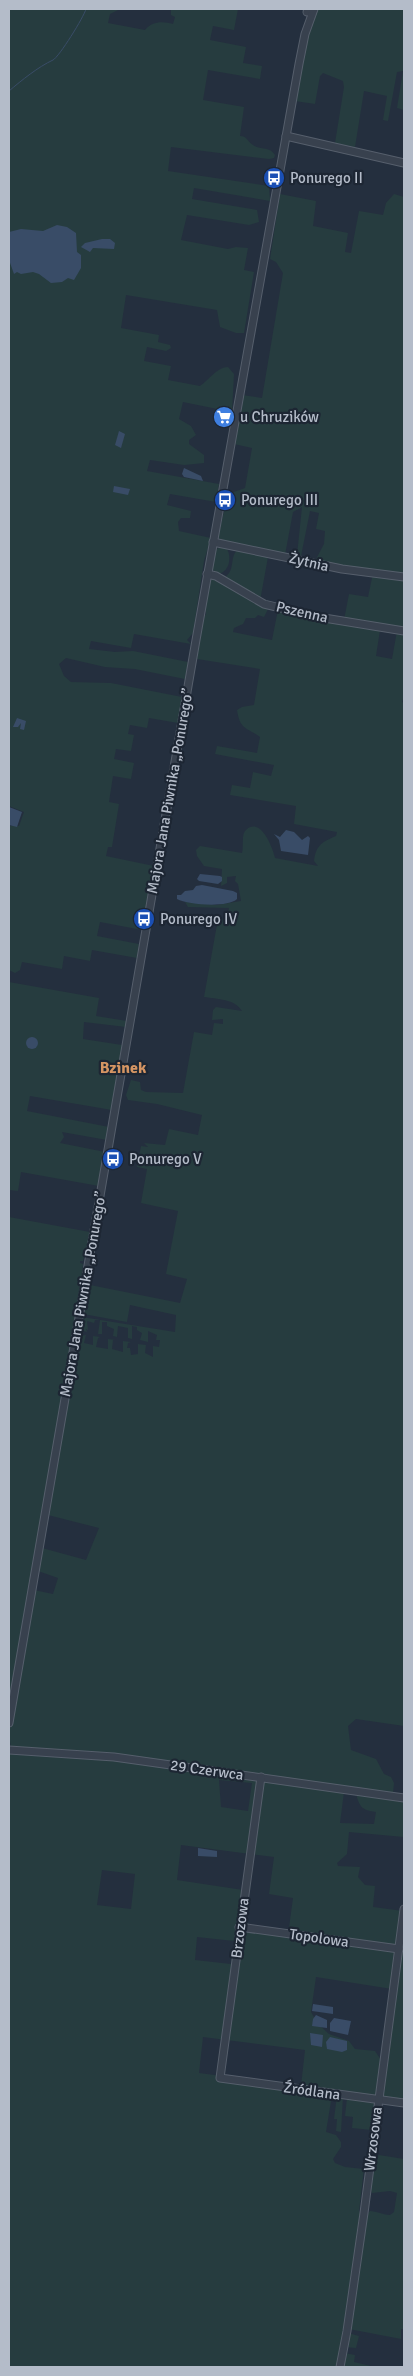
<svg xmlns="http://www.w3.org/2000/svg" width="413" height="2376" viewBox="0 0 413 2376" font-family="Signika,sans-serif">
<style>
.green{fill:#263c3f;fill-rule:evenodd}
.water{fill:#394c67}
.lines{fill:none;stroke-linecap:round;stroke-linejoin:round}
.stream{stroke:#394c67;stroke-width:1}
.minor-casing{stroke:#565f6c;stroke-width:9}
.minor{stroke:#38414e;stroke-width:7}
.labels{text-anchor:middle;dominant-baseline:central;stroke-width:4.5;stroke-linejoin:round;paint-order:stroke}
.poi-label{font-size:15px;fill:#b4bcc9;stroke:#1d2633;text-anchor:start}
.street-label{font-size:15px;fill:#b4bcc9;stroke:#1d2633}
.neighbourhood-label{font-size:16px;font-weight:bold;fill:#d59563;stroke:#1d2633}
</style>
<rect width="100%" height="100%" fill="#242f3e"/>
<!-- green -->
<g class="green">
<path d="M9 9H120L110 14 108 23 145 30C152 21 163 21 173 24L175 17 171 15V9H238L234 30 213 26 210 40 246 47 243 63 262 66 260 79 208 70 203 100 244 107 240 136C247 136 247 141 253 145 260 150 270 146 275 155L274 158 269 159 171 147 168 171 269 186 270 201 194 188 192 199 257 210 259 222 249 225 187 215 181 240 228 249 236 247 248 248 244 270 254 272 244 333H236L220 327 217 310 126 295 121 328 159 335 158 342 170 345 171 348 166 351 147 347 144 361 171 366 168 380 200 386C209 380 217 367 228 367L234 374 232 412 183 402 179 419 191 426 196 435 189 440V444L204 455V463L184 465 150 460 147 471 219 484 216 502 170 494 167 505 191 511 190 518H181L178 522 179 531 211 538 204 561 193 633 187 640 191 644 134 634 131 648 91 641 89 649 115 652 133 651 188 662 185 679 135 669 105 667 66 658 59 664 64 676 71 682 111 683 182 697 178 723 149 718 147 728 130 725 128 734 134 735 131 751 116 749 114 759 134 763 131 779 113 776 109 802 119 804 112 847H108L106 856 154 866 142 930 100 922 97 936 139 944 137 958 92 950 90 961 64 956 62 969 22 962 20 970 15 973 9 970V826H19L24 812 9 806Z"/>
<polygon points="317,9 404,9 404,110 397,108 403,71 397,72 388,121 383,120 387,96 364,91 355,147 335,143 344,87 343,81 323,73 320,76 315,104 295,101 307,35"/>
<polygon points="280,194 316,201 313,226 348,233 345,252 351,253 359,211 383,215 386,203 394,194 404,197 404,573 337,566 316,559 324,544 325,531 316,529 319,513 310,511 301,556 297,555 302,507 293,512 285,555 221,540 218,537 228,494 245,488 252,448 234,444 242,395 262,398 283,273 276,262 270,259"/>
<path d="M220 547 227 549C232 558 229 572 218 574L212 569 215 550Z"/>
<path d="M237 550 268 557 260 601 224 578C236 570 229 559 237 550Z"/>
<polygon points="373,573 404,579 404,628 344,620 349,594 368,597"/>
<path d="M215 578 254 603 269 607 264 617 258 615 255 618H246L243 624 234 628 233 632 272 640 278 610 380 630 376 656 392 659 397 631 404 632V696L402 702 404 703V1726L356 1719 348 1726 351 1750 376 1759 384 1774 391 1777 394 1783 393 1793 404 1796V1837L349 1832 347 1854 337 1863 338 1866 360 1867 358 1877 365 1885 375 1886 373 1907 403 1911 404 1901V2100L382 2096 392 1989 316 1977 311 2012 318 2024 329 2034 349 2041 355 2049 375 2051 381 2060 375 2097 332 2095 326 2132 336 2135 341 2142V2147L333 2159 335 2163 345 2167 364 2169 359 2211 361 2215 366 2216 370 2211C376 2211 384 2215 390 2215L394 2212 397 2193 390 2191 372 2193 371 2190 375 2158 379 2155 404 2159V2329H401V2339L349 2329 348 2333 359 2336 356 2348 345 2347 344 2353 355 2355 354 2362 375 2367H9V1753L11 1748 9 1734 34 1590 53 1594 58 1578 38 1571 42 1548 86 1560 99 1528 48 1515 9 1708V1217L90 1232 83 1261H80V1263L83 1264 75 1330 73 1333 78 1336 86 1335 84 1343 93 1345V1336L100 1337 98 1338 96 1347 108 1349V1339L116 1340H113L112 1349 123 1352V1341L131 1342 128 1343 127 1348H130L131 1355 138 1354V1344L146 1345 145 1353 153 1357V1346L159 1347 160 1340H156L157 1335 148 1331V1342L140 1340 142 1333 137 1330V1327L132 1326V1339L128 1338V1328L118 1326 117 1337 113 1336 114 1329 107 1326V1322H102V1334H98L100 1320H95L94 1323 87 1321 88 1330 86 1329 87 1332 81 1330 82 1317 175 1332 176 1315 130 1305 127 1322 83 1314 90 1285 180 1303 187 1279 166 1274 178 1211 141 1203 147 1169 137 1167 141 1146 148 1147 144 1143 165 1145 169 1129 198 1135 202 1115 157 1104 128 1100 126 1095 131 1080 140 1082 141 1090 146 1092 183 1093 194 1032 212 1035 214 1023 223 1024V1019L212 1020 213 1010 216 1007 242 1011C235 999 217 999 204 997L218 919 227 920 229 908 188 907 185 902 217 905 241 901 238 884 235 881 236 876 227 877V883L221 886 222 869 204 866 197 856 196 850 200 846 242 853C244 846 241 834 246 830 261 816 273 849 275 858L318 866 314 861C316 845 322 842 336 836L337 832 294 824 296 806 230 795 232 785 250 788 253 772 271 776 274 765 215 754 217 746 257 753 260 737C246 727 240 730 237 710L242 707 254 705 260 669 197 659 203 614 206 615V612L203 611 209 581ZM219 1780 252 1783 248 1811 221 1807ZM344 1792 356 1794C360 1808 362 1810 376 1812L374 1824 340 1823ZM181 1845 274 1857 269 1894 293 1898 288 1935 238 1929 243 1890 177 1880ZM102 1870 135 1874 131 1909 97 1905ZM197 1937 234 1941 231 1964 195 1960ZM203 2037 305 2050 301 2086 199 2073Z"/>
<polygon points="9,982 99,998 96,1016 127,1021 126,1027 84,1022 83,1039 122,1045 112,1110 30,1096 27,1111 109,1127 107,1140 62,1132 64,1137 60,1143 105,1152 99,1186 21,1172 18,1191 9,1190"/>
<polygon points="337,2095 343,2096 341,2132 336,2131 337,2119 334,2119"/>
<polygon points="347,2098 375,2102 372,2130 352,2128 353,2117 345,2116"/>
</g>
<!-- water -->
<g class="water">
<polygon points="57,225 67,227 76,233 77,252 81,255 81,268 74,280 68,278 62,282 51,283 39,274 33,272 21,274 17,272 14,274 9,260 9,232 21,229 43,231"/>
<polygon points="102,239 110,239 115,243 114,249 93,248 90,252 81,247 85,243"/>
<polygon points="119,431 125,434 121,448 115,445"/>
<polygon points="184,468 201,476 203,481 184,477 182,474"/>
<polygon points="114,486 130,489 128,495 113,492"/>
<polygon points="17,718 26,721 24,730 20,729 21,723 18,727 13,727"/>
<polygon points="9,807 22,812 17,827 9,825"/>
<polygon points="286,830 294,832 302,840 308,836 310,838 308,855 281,851 279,840 274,834 280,837"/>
<polygon points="200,874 220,876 222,877 222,881 218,884 199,881 197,879"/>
<path d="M202 885 233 891 237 893V899C228 908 188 905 177 899V895H181L185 891 193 890 196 886Z"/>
<circle cx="32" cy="1043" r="6"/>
<polygon points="198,1848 217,1851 217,1857 198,1856"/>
<polygon points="313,2004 333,2007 333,2014 312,2011"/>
<polygon points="316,2015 327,2020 327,2028 312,2026 313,2019"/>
<polygon points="334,2018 351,2021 348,2035 330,2031 330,2023"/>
<polygon points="310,2033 323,2035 322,2047 311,2045"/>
<polygon points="330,2037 347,2041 347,2050 342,2052 327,2049 326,2042"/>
</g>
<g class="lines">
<!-- stream -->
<g class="stream">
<polyline points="103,9 110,9"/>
<path d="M9 91C22 80 38 67 53 60 59 57 84 17 86 9"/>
</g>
<!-- minor casing -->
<g class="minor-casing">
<g id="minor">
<polyline points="307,12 308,9"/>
<polyline points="286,136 404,163"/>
<polyline points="213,542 342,569 404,577"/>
<polyline points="207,574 216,576 264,604 318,617 404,631"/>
<polyline points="9,1723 196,640 299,64 305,34 314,9"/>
<polyline points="9,1750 114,1757 404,1798"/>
<polyline points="261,1777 220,2078 404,2103"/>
<polyline points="239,1927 399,1949"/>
<polyline points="340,2367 347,2331 364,2213 404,1909"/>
</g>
</g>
<!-- minor -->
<use href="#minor" class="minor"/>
</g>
<!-- icons -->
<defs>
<g id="bus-disc" transform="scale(1.125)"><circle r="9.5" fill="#1a4fb4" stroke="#1d2633"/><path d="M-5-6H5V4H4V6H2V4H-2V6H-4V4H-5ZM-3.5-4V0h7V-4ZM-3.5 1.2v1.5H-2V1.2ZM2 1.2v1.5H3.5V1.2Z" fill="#fff"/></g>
<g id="supermarket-disc" transform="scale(1.125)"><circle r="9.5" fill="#3f7fe0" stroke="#1d2633"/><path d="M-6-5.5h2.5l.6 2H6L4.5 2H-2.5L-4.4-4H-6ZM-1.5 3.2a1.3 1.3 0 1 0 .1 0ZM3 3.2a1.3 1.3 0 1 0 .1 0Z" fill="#fff"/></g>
</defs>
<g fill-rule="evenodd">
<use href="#bus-disc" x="274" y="178"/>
<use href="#supermarket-disc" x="224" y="417"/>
<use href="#bus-disc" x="225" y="500"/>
<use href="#bus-disc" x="144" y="919"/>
<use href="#bus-disc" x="113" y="1159"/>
</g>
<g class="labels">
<!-- poi labels -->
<g class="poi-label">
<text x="290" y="178">Ponurego II</text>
<text x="240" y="417">u Chruzików</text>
<text x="241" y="500">Ponurego III</text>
<text x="160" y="919">Ponurego IV</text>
<text x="129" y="1159">Ponurego V</text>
</g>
<!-- street labels -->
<g class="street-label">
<text transform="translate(309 562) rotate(13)">Żytnia</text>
<text transform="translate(302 612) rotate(13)">Pszenna</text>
<text transform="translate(170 791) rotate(-80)">Majora Jana Piwnika „Ponurego”</text>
<text transform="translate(83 1294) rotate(-80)">Majora Jana Piwnika „Ponurego”</text>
<text transform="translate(207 1770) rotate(8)">29 Czerwca</text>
<text transform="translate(240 1928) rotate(-83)">Brzozowa</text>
<text transform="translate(319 1938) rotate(8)">Topolowa</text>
<text transform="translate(312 2091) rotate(8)">Źródlana</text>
<text transform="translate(373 2139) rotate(-83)">Wrzosowa</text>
</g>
<!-- neighbourhood labels -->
<g class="neighbourhood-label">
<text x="123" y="1068">Bzinek</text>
</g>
</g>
<!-- border -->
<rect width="413" height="2376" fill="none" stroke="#b4bcc9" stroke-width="20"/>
</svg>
